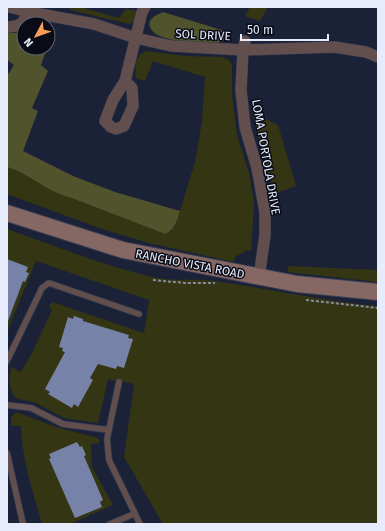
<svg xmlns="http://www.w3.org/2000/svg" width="385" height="531" viewBox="0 0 385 531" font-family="'Fira Sans',sans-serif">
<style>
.green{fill:#343512}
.forest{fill:#51532c}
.building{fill:#7682a7}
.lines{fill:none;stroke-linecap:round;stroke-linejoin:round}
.lane-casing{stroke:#383e53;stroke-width:7}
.street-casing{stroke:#383e53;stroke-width:12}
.secondary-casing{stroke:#383e53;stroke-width:18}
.path{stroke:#878da0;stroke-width:2;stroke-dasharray:3 2;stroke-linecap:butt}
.lane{stroke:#624f4d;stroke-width:5.5}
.street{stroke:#624f4d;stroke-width:11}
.secondary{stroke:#856764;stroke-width:16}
.labels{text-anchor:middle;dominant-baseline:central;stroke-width:3;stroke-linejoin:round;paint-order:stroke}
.street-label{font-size:12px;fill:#e7ecfc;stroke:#090c16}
</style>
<rect width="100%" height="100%" fill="#1b2238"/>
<!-- green -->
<g class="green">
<polygon points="70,7 80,7 119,18 126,9 137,11 134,22 129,24 70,10"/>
<polygon points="250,7 268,7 260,21 245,16"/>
<path d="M145 51 186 56 222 57 229 60 232 65V94L237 135 250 177 254 205 251 251 247 250 235 257 234 262 149 243 102 229 7 194V167C30 174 46 192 69 197L165 234 170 232 176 224 195 162 202 121 205 77 153 61 145 81 136 78C135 66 134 58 145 51Z"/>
<polygon points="252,112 278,125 296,186 274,194"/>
<path d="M7 229C55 246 102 265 152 277 173 282 194 278 215 281 270 289 323 301 378 306V524H163L124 457 134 384 108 379 98 423 64 418 36 403 16 398 12 393 9 381 11 367 21 372 33 351 52 310 49 307 52 302 144 333 149 300 36 261 7 332Z"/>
<polygon points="288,266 378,270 378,282 288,272"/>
<path d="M16 412 56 427 98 438 100 443 91 444 92 467 113 505 70 524H42C33 492 22 460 21 426H11V417Z"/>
</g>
<!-- forest -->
<g class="forest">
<path d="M163 12 228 32 224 40 218 43C202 42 156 44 150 27 147 18 157 15 163 12Z"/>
<path d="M24 32V48H47L41 65 48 71 32 108 38 111 23 151 73 176 115 192 180 211C177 221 175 230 165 234L69 197C47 192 30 174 7 167V76L14 65 7 60V33H20Z"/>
</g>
<!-- building -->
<g class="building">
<polygon points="7,259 28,267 26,272 29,273 25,282 23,281 8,321"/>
<polygon points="74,316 83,319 83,321 129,335 128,338 133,339 124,368 117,366 116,369 98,364 90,378 93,380 78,407 74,404 72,408 48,394 50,392 45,389 65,352 62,351 63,348 59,347 68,317 73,319"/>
<polygon points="77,442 80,447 82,446 86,455 84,456 103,500 100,502 102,507 75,518 49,459 51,458 49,454"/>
</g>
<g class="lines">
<!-- lane casing -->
<g class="lane-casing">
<g id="lane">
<polyline points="7,361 42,288 49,283 139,314"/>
<polyline points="119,382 107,439 109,460 140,524"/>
<polyline points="7,405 31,408 63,424 109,430"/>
<polyline points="7,453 23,524"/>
<polyline points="110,524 134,514"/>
</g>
</g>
<!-- street casing -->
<g class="street-casing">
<g id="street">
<polyline points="29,12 94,24 136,38 171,46 243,50 334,47 366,52 378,57"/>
<path d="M7 27C20 27 23 23 29 12L9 7"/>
<polyline points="245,41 243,50 241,90 245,127 257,168 265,212 265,235 259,278"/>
<polygon points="125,81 132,88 133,106 124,126 116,129 111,127 105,121 113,100"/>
<polyline points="125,81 142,12 145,7"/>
</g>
</g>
<!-- secondary casing -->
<g class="secondary-casing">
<polyline id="secondary" points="7,213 123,250 297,284 378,292"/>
</g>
<!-- path -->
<g class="path">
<polyline points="153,280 185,283 215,283"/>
<polyline points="306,300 378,308"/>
</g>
<!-- lane -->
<use href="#lane" class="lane"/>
<!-- street -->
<use href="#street" class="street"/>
<!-- secondary -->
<use href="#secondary" class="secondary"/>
</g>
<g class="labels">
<!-- street labels -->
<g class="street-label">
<text transform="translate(203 35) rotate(3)">SOL DRIVE</text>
<text transform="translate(266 157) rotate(80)">LOMA PORTOLA DRIVE</text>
<text transform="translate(190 264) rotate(11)">RANCHO VISTA ROAD</text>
</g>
</g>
<!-- border -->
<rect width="385" height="531" fill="none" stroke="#e7ecfc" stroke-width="16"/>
<!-- north arrow -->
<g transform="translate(36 36) rotate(229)"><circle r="19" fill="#090c16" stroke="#626672"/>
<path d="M0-3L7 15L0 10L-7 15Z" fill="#fd9d55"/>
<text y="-6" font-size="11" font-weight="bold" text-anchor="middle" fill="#e7ecfc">N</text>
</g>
<!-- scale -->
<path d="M241 34v6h87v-6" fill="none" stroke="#e7ecfc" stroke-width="2"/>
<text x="247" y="34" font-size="12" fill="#e7ecfc" stroke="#090c16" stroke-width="3" paint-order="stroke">50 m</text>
</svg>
